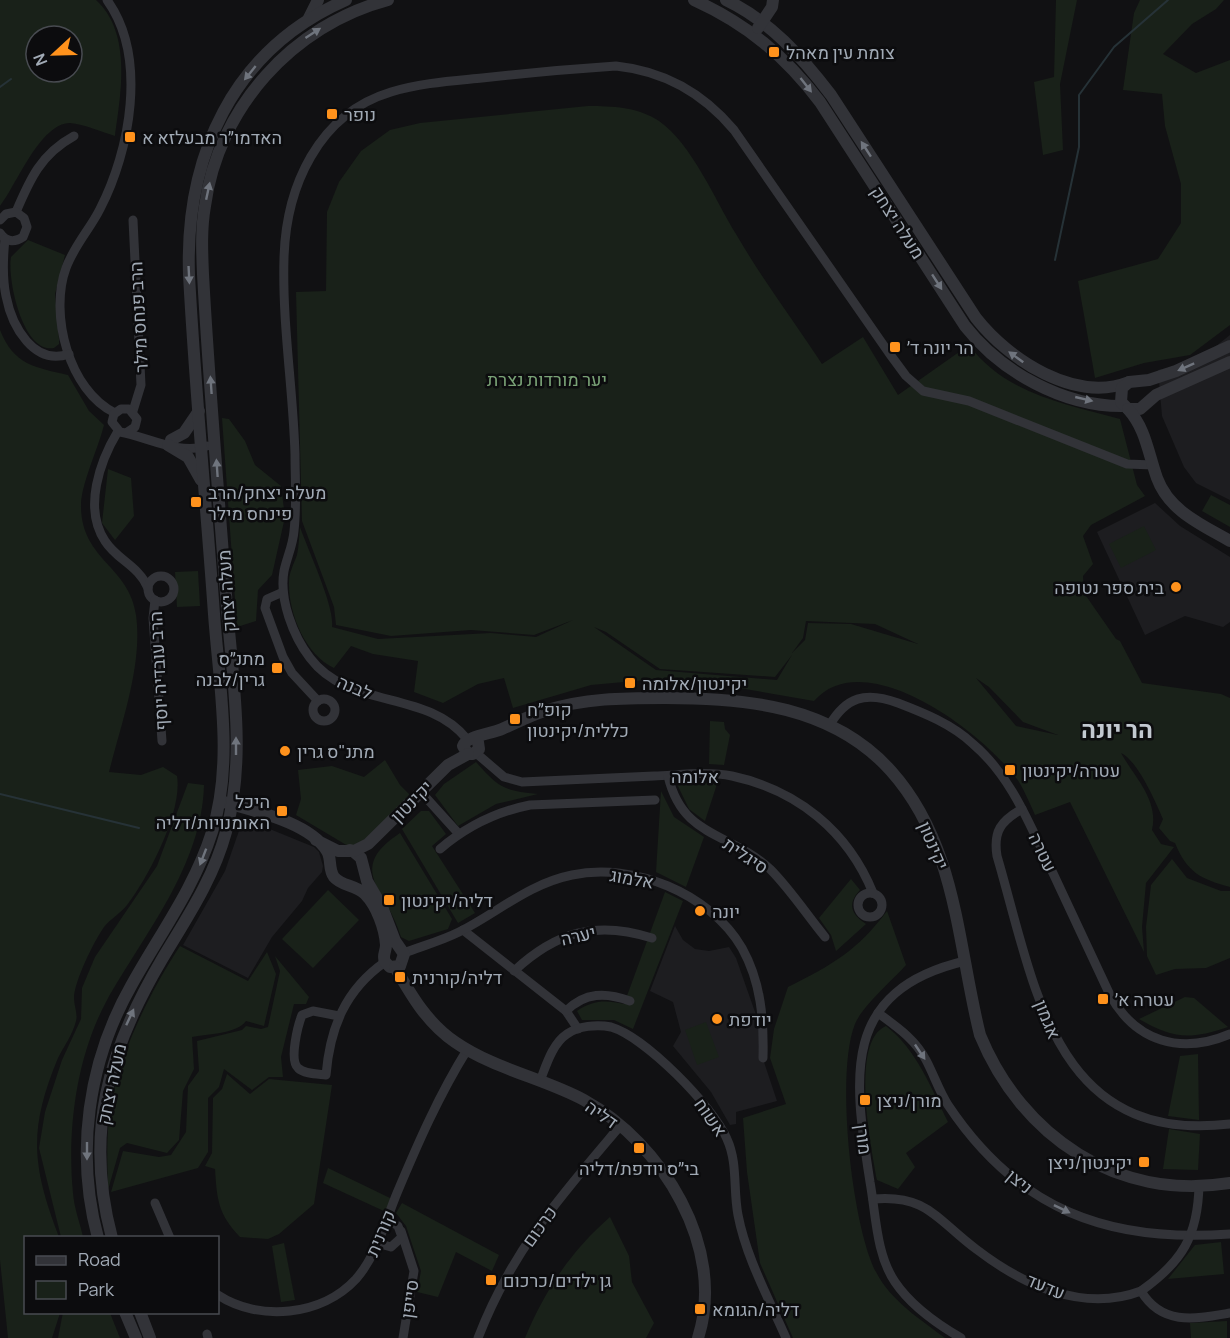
<svg xmlns="http://www.w3.org/2000/svg" width="1230" height="1338" viewBox="0 0 1230 1338" font-family="Manrope,Heebo,sans-serif">
<style>
.built{fill:#1d1d20}
.green{fill:#192119;fill-rule:evenodd}
.lines{fill:none;stroke-linecap:round;stroke-linejoin:round}
.stream{stroke:#263237;stroke-width:2}
.minor{stroke:#323338;stroke-width:9}
.tertiary{stroke:#323338;stroke-width:12}
.oneway{fill:#6f747d}
.poi-dot{fill:#ff921c;stroke:#0c0c0e;stroke-width:2}
.labels{text-anchor:middle;dominant-baseline:central;stroke-width:5;stroke-linejoin:round;paint-order:stroke}
.poi-label{font-size:18px;fill:#a1aab5;stroke:#0c0c0e;text-anchor:start}
.street-label{font-size:18px;fill:#a1aab5;stroke:#0c0c0e}
.park-label{font-size:18px;fill:#79a276;stroke:#0c0c0e}
.district-label{font-size:24px;font-weight:bold;fill:#c2c8d0;stroke:#0c0c0e}
</style>
<rect width="100%" height="100%" fill="#111113"/>
<!-- built -->
<g class="built">
<polygon points="1230,335 1230,500 1196,483 1184,467 1162,416 1158,370 1196,362"/>
<polygon points="1155,503 1180,526 1230,557 1230,622 1223,627 1185,616 1145,635 1097,532"/>
<polygon points="255,823 314,847 319,852 323,866 322,872 308,888 302,901 272,937 248,978 183,945 225,871 241,825"/>
<polygon points="675,926 683,940 695,949 709,951 729,947 736,958 761,1029 761,1053 777,1101 736,1112 736,1124 730,1125 711,1092 673,1046 681,1032 673,1002 650,991"/>
</g>
<!-- green -->
<g class="green">
<path d="M0 0H96C132 33 121 93 115 136 102 132 84 124 70 123 40 123 16 186 0 206ZM36 36H72V72H36Z"/>
<polygon points="1056,0 1077,0 1060,84 1063,150 1043,155 1034,82 1054,77"/>
<polygon points="1140,0 1224,0 1216,9 1192,24 1163,54 1196,73 1230,60 1230,325 1190,355 1144,363 1095,378 1078,281 1158,259 1181,223 1181,184 1165,126 1162,94 1123,90 1134,13"/>
<path d="M588 106C612 106 638 107 659 121 692 144 715 200 736 234 762 279 794 321 822 364L863 337 898 395 969 345C1005 394 1066 404 1120 419L1137 485 1145 496 1091 525 1083 536 1093 564 1083 576 1084 593 1116 639 1120 641 1142 683 1221 694 1230 698V887C1200 879 1187 872 1175 843L1170 841 1159 828 1163 819C1155 801 1138 761 1121 753 1135 778 1159 800 1152 830L1161 844 1174 847 1146 883 1142 927 1144 952 1070 802 1035 815C1030 804 1025 792 1019 782 986 734 865 642 814 701L722 685 646 680 591 685 513 708 504 678 478 684 443 703 414 692 418 661 373 654 351 646 334 668C305 655 288 612 289 582 289 572 294 564 297 555 299 546 299 536 300 527 308 550 335 607 332 627L378 639 491 633 536 637 573 620 534 635 471 630 391 636 336 625 334 607 302 521 296 292 326 291 327 212 339 182 361 151 390 130 420 123ZM806 621 875 624 918 644 851 624 808 623 805 640 792 653 803 638ZM594 627 606 632 660 669 775 677 792 655 777 680 656 670ZM976 678 989 687 1023 722 1058 735 1016 726Z"/>
<path d="M28 240 65 255 55 294 59 339V344L54 348C23 354 7 279 11 257Z"/>
<path d="M0 330C14 365 34 367 68 375L89 411 104 425C98 449 82 482 81 504 80 560 129 565 136 615 143 665 121 724 109 772L141 775 163 767 177 776C183 811 148 878 127 905 120 914 110 919 104 927 94 941 74 982 74 998 74 1006 78 1014 76 1021 73 1034 64 1046 58 1058 28 1130 32 1166 59 1237L26 1238V1312L60 1313 52 1338H8L0 1260Z"/>
<polygon points="222,418 229,419 245,441 255,465 281,486 285,517 272,575 258,590 256,621 237,627"/>
<polygon points="108,469 131,478 134,516 115,540 102,523"/>
<polygon points="1211,495 1230,505 1230,527 1202,511"/>
<polygon points="1144,526 1156,550 1121,568 1109,544"/>
<polygon points="198,571 200,606 177,607 175,572"/>
<polygon points="710,721 724,722 725,729 730,735 724,765 709,764"/>
<polygon points="385,760 400,785 411,796 359,845 348,846 296,815 301,799 298,770 332,766 364,777"/>
<path d="M476 762C498 787 504 791 538 794L496 804 458 826 435 795 444 784Z"/>
<polygon points="698,782 717,784 705,821 689,809 677,784"/>
<path d="M188 783 204 785C202 866 144 934 106 1002 76 1058 67 1131 73 1193 74 1208 80 1223 83 1237H61L39 1148 45 1112 62 1060 81 1019 82 988 95 957 157 866Z"/>
<polygon points="661,791 674,817 704,837 686,887 656,872"/>
<polygon points="421,811 429,811 446,834 432,846 475,913 458,923 402,829"/>
<path d="M400 833 452 919 448 929 409 941 401 937C388 890 344 870 400 833Z"/>
<polygon points="1172,859 1187,878 1221,891 1230,891 1230,958 1206,968 1175,969 1156,975 1147,956 1146,927 1151,885"/>
<path d="M851 879 860 890C847 904 851 914 866 924L836 951 831 935 819 918Z"/>
<polygon points="328,890 359,920 313,968 282,939"/>
<path d="M665 892 683 901 633 1029 614 1020H582L577 1011C593 1000 606 1000 624 1004Z"/>
<path d="M887 911 906 965C892 981 863 1005 855 1024 835 1073 852 1226 876 1272 891 1301 920 1319 945 1338H793L760 1263 747 1172 743 1118 786 1104 770 1058 774 1029 788 987C832 965 857 951 887 911Z"/>
<path d="M180 946 248 981 267 952 276 974 264 1026 246 1021C237 1034 207 1034 192 1037L194 1069 183 1091 179 1140 167 1153 127 1143 120 1148 108 1190C107 1158 106 1124 113 1093 124 1044 153 987 180 946Z"/>
<polygon points="275,956 309,997 306,1004 294,1004 281,1057 283,1077 269,1077 252,1090 224,1069 219,1087 208,1098 208,1152 198,1168 111,1192 123,1151 159,1157 171,1155 186,1132 188,1086 199,1071 197,1041 242,1030 246,1026 261,1029 268,1027 280,971"/>
<path d="M1185 997 1194 998 1228 1027C1189 1040 1174 1039 1139 1019Z"/>
<polygon points="706,1022 719,1057 697,1065 685,1030"/>
<path d="M886 1026C917 1050 931 1088 948 1122L906 1153 915 1167 898 1189 877 1180C872 1151 849 1041 886 1026Z"/>
<polygon points="1198,1054 1199,1120 1168,1116 1180,1056"/>
<path d="M227 1074 250 1094 269 1079 332 1085 314 1204 279 1234 268 1239 240 1237C218 1214 217 1200 215 1169L205 1166 212 1153 213 1098 222 1089Z"/>
<polygon points="1169,1129 1200,1134 1198,1170 1163,1169"/>
<polygon points="328,1168 392,1199 386,1212 323,1183"/>
<polygon points="402,1203 499,1255 492,1271 456,1252 438,1297 417,1292 421,1271 406,1226 396,1213"/>
<path d="M610 1217 629 1256 632 1282 654 1323 646 1338H525C545 1290 571 1251 610 1217Z"/>
<polygon points="1221,1242 1224,1274 1168,1279 1195,1245"/>
<polygon points="284,1243 295,1300 281,1302 272,1246"/>
<polygon points="63,1312 110,1313 120,1338 58,1338"/>
<polygon points="1227,1321 1227,1338 1191,1338 1190,1323"/>
</g>
<g class="lines">
<!-- stream -->
<g class="stream">
<polyline points="0,87 11,79"/>
<polyline points="1055,260 1079,147 1079,95 1114,47 1168,0"/>
<polyline points="0,794 139,828"/>
</g>
<!-- minor -->
<g class="minor">
<path d="M107 0C148 57 130 151 100 209 90 229 74 246 66 268 49 314 69 391 115 413"/>
<path d="M16 212C30 179 41 154 74 136"/>
<path d="M0 220 6 214 16 212 24 218 27 227 23 237C14 243 6 242 0 233"/>
<path d="M5 239C3 258 2 277 6 296 12 327 34 366 69 354"/>
<polyline points="133,411 141,385 133,220"/>
<path d="M118 431C100 461 83 508 105 541 117 560 139 566 148 588"/>
<path d="M126 433 135 427 137 419 129 409H121L114 414 112 422 120 432C148 437 178 455 207 446"/>
<circle cx="161" cy="589" r="13"/>
<polyline points="283,592 267,599 265,608 283,657 292,673 318,701"/>
<polyline points="155,600 153,618 162,741"/>
<circle cx="324" cy="710" r="11"/>
<path d="M829 726C846 697 865 691 898 703 924 713 952 724 973 744 1012 777 1030 826 1052 871 1071 912 1090 953 1110 995 1136 1042 1181 1055 1230 1034"/>
<path d="M467 739C427 689 349 710 310 658 293 636 279 599 284 571 287 557 293 545 294 531 297 505 295 479 295 454 293 388 282 323 284 258 286 187 318 114 391 92 420 83 452 81 482 78 527 73 571 69 616 66 664 71 703 93 734 130L889 353 906 376 923 391 969 401 1127 464 1153 465"/>
<path d="M476 753 504 777 522 782C566 780 610 778 654 776 680 775 707 771 732 776 797 790 848 831 873 893"/>
<path d="M668 776C683 839 729 831 770 869 790 889 807 915 825 937"/>
<polyline points="420,791 458,833"/>
<path d="M1022 809C1001 821 993 831 997 856 1035 985 1053 1145 1230 1124"/>
<path d="M440 849C467 826 495 812 530 805L655 800"/>
<circle cx="870" cy="905" r="12"/>
<polyline points="463,930 566,1011 578,1029"/>
<path d="M404 953C422 946 441 941 459 932 497 913 528 884 572 875 633 862 710 893 742 948 761 982 764 1019 763 1058"/>
<path d="M514 971C556 932 596 920 652 938"/>
<path d="M566 1011C585 992 606 992 630 1001"/>
<path d="M878 1013C897 1027 915 1039 926 1060 934 1075 939 1091 948 1105 1018 1210 1108 1243 1230 1234"/>
<path d="M339 1016 313 1011 302 1015C298 1025 289 1060 298 1068 304 1074 318 1074 326 1075 330 1028 345 990 385 962"/>
<path d="M540 1081C546 1066 552 1044 567 1034 578 1026 597 1024 611 1027 645 1037 713 1106 727 1139 738 1163 733 1190 738 1215 746 1257 769 1299 786 1338"/>
<path d="M873 1199C927 1194 937 1220 976 1249 1023 1285 1083 1313 1141 1291 1162 1326 1195 1319 1230 1313"/>
<polyline points="155,1203 170,1238"/>
<polyline points="401,1231 414,1271 403,1338"/>
<polyline points="377,1243 391,1247 402,1237 398,1226 387,1219"/>
<path d="M1141 1291C1182 1262 1198 1236 1199 1185"/>
<path d="M218 1295C259 1322 322 1316 356 1279 377 1255 385 1222 397 1193 418 1143 439 1095 467 1050"/>
<polyline points="207,1334 208,1338"/>
<path d="M478 1338C512 1250 560 1197 620 1126"/>
<path d="M961 1338C937 1324 911 1306 895 1282 876 1254 876 1215 870 1182 854 1079 839 991 965 961"/>
</g>
<!-- tertiary -->
<g class="tertiary">
<path d="M694 0C747 24 785 56 820 102L965 326C1001 372 1064 407 1124 406"/>
<path d="M726 0C770 21 802 57 831 95L976 318C1009 360 1075 403 1129 382"/>
<polyline points="308,20 318,0"/>
<polyline points="758,28 772,7 773,0"/>
<polyline points="1230,346 1176,371 1149,380 1129,382 1122,388 1121,402 1128,409 1140,409 1156,395 1230,362"/>
<path d="M1128 409C1146 429 1148 453 1157 478 1169 511 1202 525 1230 541"/>
<polyline points="171,440 184,433 199,411"/>
<polyline points="168,445 188,457 201,480"/>
<path d="M475 739 478 742 479 749 473 754H468L463 746C466 736 491 734 502 729 516 723 529 716 544 711 584 698 624 698 665 698 747 698 833 706 891 771 957 845 957 943 980 1035 1022 1137 1117 1201 1230 1183"/>
<path d="M224 802C254 811 309 822 327 851 332 859 328 869 334 877 341 886 356 885 365 894 377 906 385 929 386 945 386 952 382 955 385 962L390 967 400 966 404 954 395 941 382 907 367 881 361 858 353 851H338L316 840"/>
<polyline points="350,850 354,851 368,844 448,765 468,754"/>
<path d="M395 967C411 995 427 1023 455 1042 494 1069 543 1078 584 1100 662 1143 727 1248 698 1338"/>
<path d="M98 1238C75 1153 88 1062 131 986 159 935 194 889 212 832 234 763 219 684 214 614 206 501 195 388 189 275 185 157 232 50 346 0"/>
<path d="M112 1238C84 1133 108 1051 161 961 186 919 213 880 226 832 246 760 233 682 227 608 219 497 209 386 203 274 202 251 201 229 205 206 218 108 293 25 388 0"/>
<polyline points="125,1312 136,1338"/>
<polyline points="140,1312 150,1338"/>
</g>
</g>
<!-- one-way arrows -->
<defs><path id="oneway-solid" d="M-6-.8H1V-3.2L6.5 0L1 3.2V.8H-6Z" transform="scale(1.5)"/></defs>
<g class="oneway">
<use href="#oneway-solid" transform="translate(313 33) rotate(-33)"/>
<use href="#oneway-solid" transform="translate(250 73) rotate(129)"/>
<use href="#oneway-solid" transform="translate(806 85) rotate(52)"/>
<use href="#oneway-solid" transform="translate(866 149) rotate(-123)"/>
<use href="#oneway-solid" transform="translate(208 191) rotate(-78)"/>
<use href="#oneway-solid" transform="translate(189 275) rotate(87)"/>
<use href="#oneway-solid" transform="translate(937 282) rotate(57)"/>
<use href="#oneway-solid" transform="translate(1016 357) rotate(-144)"/>
<use href="#oneway-solid" transform="translate(1186 367) rotate(156)"/>
<use href="#oneway-solid" transform="translate(211 385) rotate(-94)"/>
<use href="#oneway-solid" transform="translate(1084 399) rotate(13)"/>
<use href="#oneway-solid" transform="translate(217 468) rotate(-94)"/>
<use href="#oneway-solid" transform="translate(236 746) rotate(-90)"/>
<use href="#oneway-solid" transform="translate(203 857) rotate(111)"/>
<use href="#oneway-solid" transform="translate(130 1017) rotate(-65)"/>
<use href="#oneway-solid" transform="translate(920 1052) rotate(56)"/>
<use href="#oneway-solid" transform="translate(87 1151) rotate(90)"/>
<use href="#oneway-solid" transform="translate(1062 1209) rotate(26)"/>
</g>
<!-- markers -->
<g class="poi-dot">
<rect x="768" y="46" width="12" height="12" rx="3"/>
<rect x="326" y="108" width="12" height="12" rx="3"/>
<rect x="124" y="131" width="12" height="12" rx="3"/>
<rect x="889" y="341" width="12" height="12" rx="3"/>
<rect x="190" y="496" width="12" height="12" rx="3"/>
<circle cx="1176" cy="587" r="6"/>
<rect x="271" y="662" width="12" height="12" rx="3"/>
<rect x="624" y="677" width="12" height="12" rx="3"/>
<rect x="509" y="713" width="12" height="12" rx="3"/>
<circle cx="285" cy="751" r="6"/>
<rect x="1004" y="764" width="12" height="12" rx="3"/>
<rect x="276" y="805" width="12" height="12" rx="3"/>
<rect x="383" y="894" width="12" height="12" rx="3"/>
<circle cx="700" cy="911" r="6"/>
<rect x="394" y="971" width="12" height="12" rx="3"/>
<rect x="1097" y="993" width="12" height="12" rx="3"/>
<circle cx="717" cy="1019" r="6"/>
<rect x="859" y="1094" width="12" height="12" rx="3"/>
<rect x="633" y="1142" width="12" height="12" rx="3"/>
<rect x="1138" y="1156" width="12" height="12" rx="3"/>
<rect x="485" y="1274" width="12" height="12" rx="3"/>
<rect x="694" y="1303" width="12" height="12" rx="3"/>
</g>
<g class="labels">
<!-- poi labels -->
<g class="poi-label">
<text x="786" y="52">צומת עין מאהל</text>
<text x="344" y="114">נופר</text>
<text x="142" y="137">האדמו״ר מבעלזא א</text>
<text x="907" y="347">הר יונה ד׳</text>
<text x="208" y="492">מעלה יצחק/הרב<tspan x="208" dy="21">פינחס מילר</tspan></text>
<text x="1164" y="587" text-anchor="end">בית ספר נטופה</text>
<text x="265" y="658" text-anchor="end">מתנ״ס<tspan x="265" dy="21">גרין/לבנה</tspan></text>
<text x="642" y="683">יקינטון/אלומה</text>
<text x="527" y="709">קופ״ח<tspan x="527" dy="21">כללית/יקינטון</tspan></text>
<text x="297" y="751">מתנ"ס גרין</text>
<text x="1022" y="770">עטרה/יקינטון</text>
<text x="270" y="801" text-anchor="end">היכל<tspan x="270" dy="21">האומנויות/דליה</tspan></text>
<text x="401" y="900">דליה/יקינטון</text>
<text x="712" y="911">יונה</text>
<text x="412" y="977">דליה/קורנית</text>
<text x="1115" y="999">עטרה א׳</text>
<text x="729" y="1019">יודפת</text>
<text x="877" y="1100">מורן/ניצן</text>
<text x="1132" y="1162" text-anchor="end">יקינטון/ניצן</text>
<text x="639" y="1168" text-anchor="middle">בי״ס יודפת/דליה</text>
<text x="503" y="1280">גן ילדים/כרכום</text>
<text x="712" y="1309">דליה/הגומא</text>
</g>
<!-- street labels -->
<g class="street-label">
<text transform="translate(898 222) rotate(57)">מעלה יצחק</text>
<text transform="translate(138 317) rotate(-93)">הרב פנחס מילר</text>
<text transform="translate(226 591) rotate(-94)">מעלה יצחק</text>
<text transform="translate(158 671) rotate(-93)">הרב עובדיה יוסף</text>
<text transform="translate(355 687) rotate(23)">לבנה</text>
<text x="695" y="776">אלומה</text>
<text transform="translate(411 801) rotate(-45)">יקינטון</text>
<text transform="translate(934 845) rotate(67)">יקינטון</text>
<text transform="translate(1043 852) rotate(65)">עטרה</text>
<text transform="translate(746 855) rotate(34)">סיגלית</text>
<text transform="translate(632 878) rotate(10)">אלמוג</text>
<text transform="translate(578 935) rotate(-13)">יערה</text>
<text transform="translate(1048 1019) rotate(68)">אגמון</text>
<text transform="translate(111 1084) rotate(-78)">מעלה יצחק</text>
<text transform="translate(602 1114) rotate(35)">דליה</text>
<text transform="translate(711 1117) rotate(55)">אשוח</text>
<text transform="translate(864 1139) rotate(82)">מורן</text>
<text transform="translate(1020 1181) rotate(39)">ניצן</text>
<text transform="translate(539 1226) rotate(-54)">כרכום</text>
<text transform="translate(380 1233) rotate(-67)">קורנית</text>
<text transform="translate(1046 1286) rotate(23)">עדעד</text>
<text transform="translate(409 1299) rotate(-82)">סייפן</text>
</g>
<!-- park labels -->
<g class="park-label">
<text x="547" y="379">יער מורדות נצרת</text>
</g>
<!-- district labels -->
<g class="district-label">
<text x="1117" y="728">הר יונה</text>
</g>
</g>
<!-- legend -->
<rect x="24" y="1236" width="195" height="78" fill="#0c0c0e" stroke="#484b51" stroke-width="1.5"/>
<rect x="36" y="1256" width="30" height="9" fill="#323338" stroke="#484b51" stroke-width="1.5"/>
<text x="78" y="1266" font-size="18" fill="#a1aab5">Road</text>
<rect x="36" y="1281" width="30" height="18" fill="#192119" stroke="#484b51" stroke-width="1.5"/>
<text x="78" y="1296" font-size="18" fill="#a1aab5">Park</text>
<!-- north arrow -->
<g transform="translate(54 54) rotate(248)"><circle r="28" fill="#0c0c0e" stroke="#484b51" stroke-width="1.5"/>
<path d="M0-4.5L10 22L0 15L-10 22Z" fill="#ff921c"/>
<text y="-9" font-size="16" font-weight="bold" text-anchor="middle" fill="#a1aab5">N</text>
</g>
</svg>
